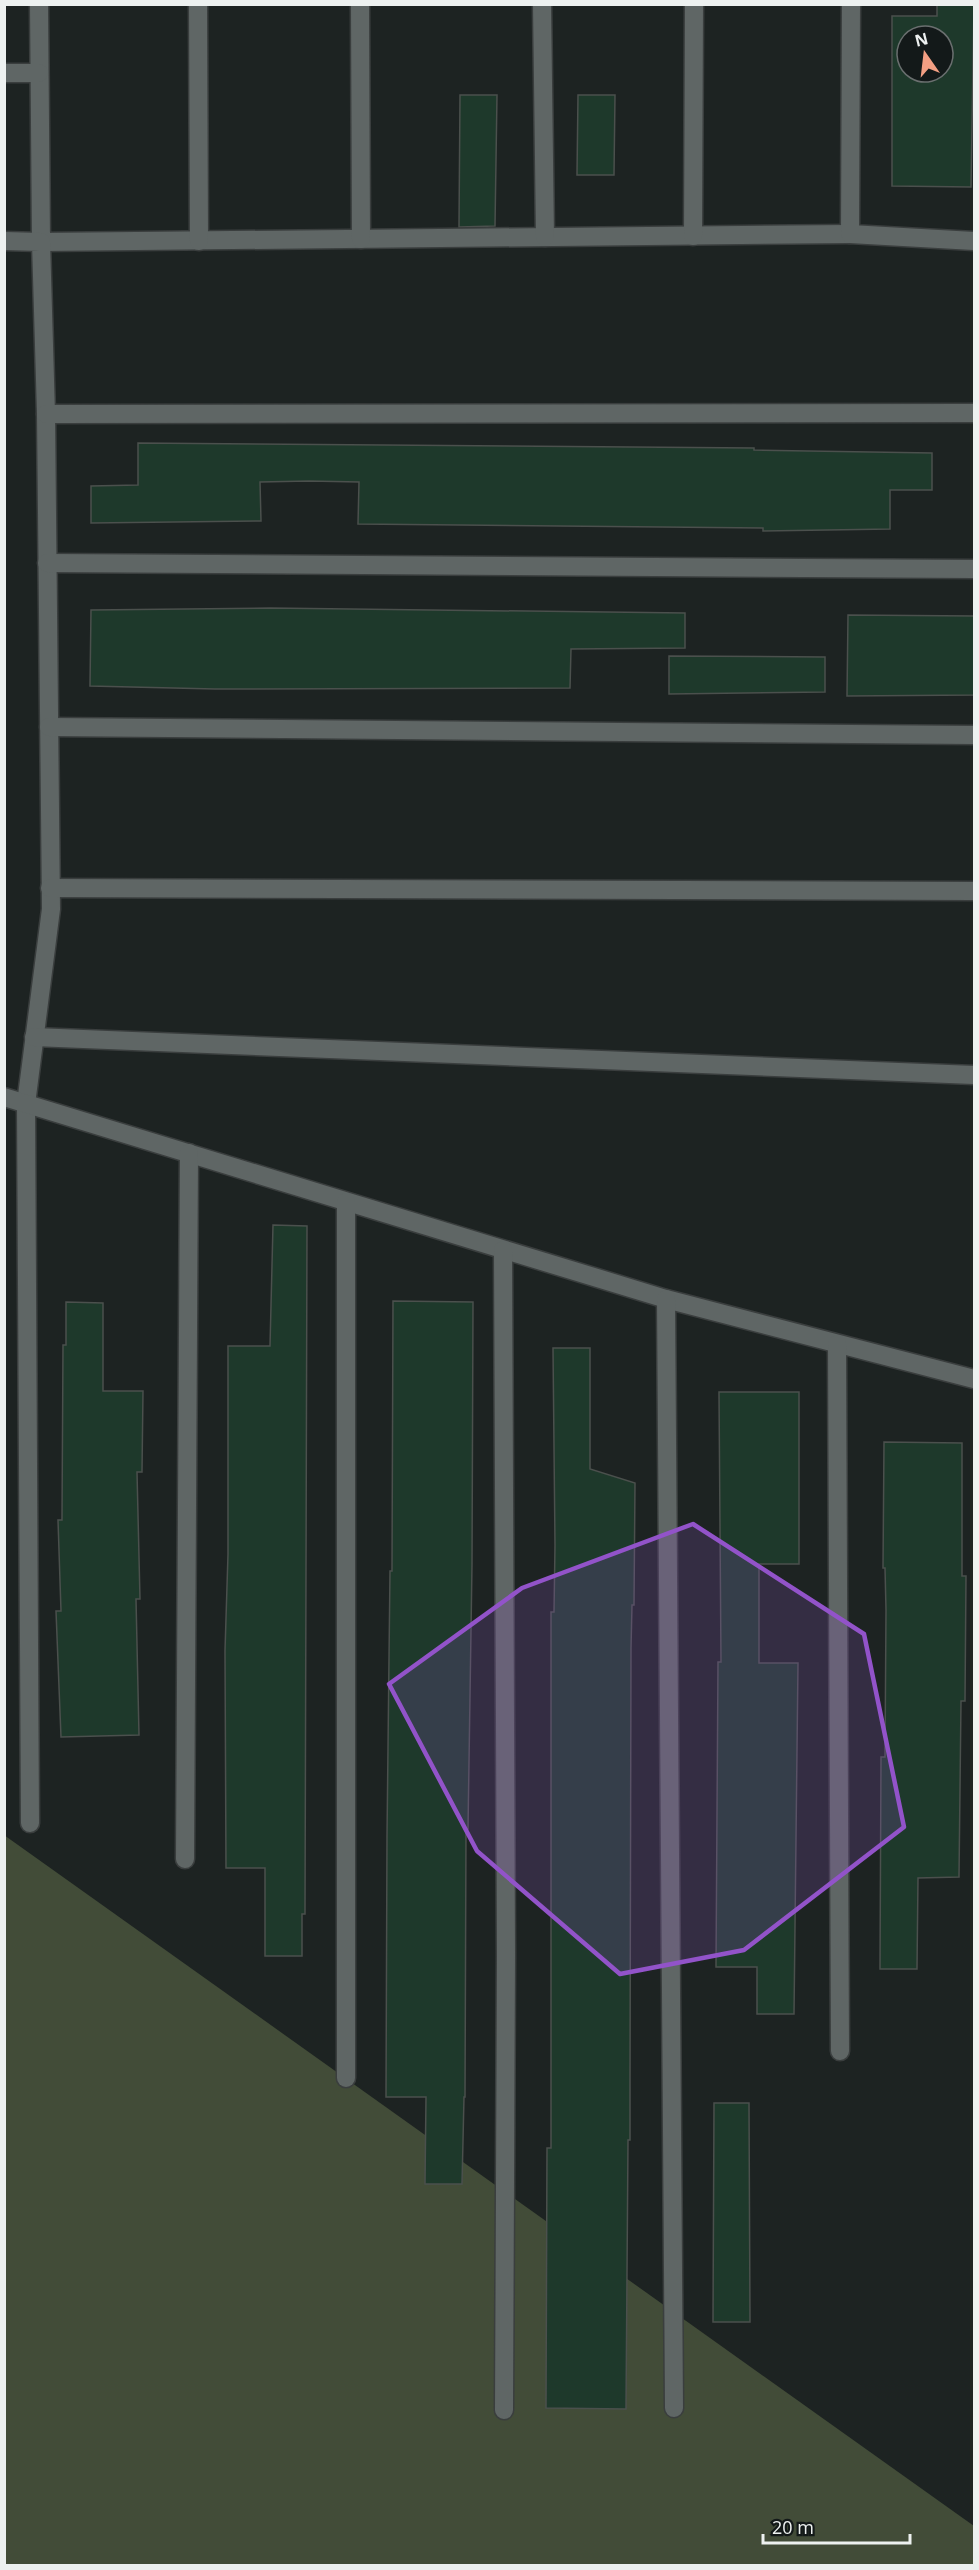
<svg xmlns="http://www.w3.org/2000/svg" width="979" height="2570" viewBox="0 0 979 2570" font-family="'Open Sans',sans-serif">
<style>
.green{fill:#424c38}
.building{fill:#1e392b;stroke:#4b504d;stroke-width:1.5;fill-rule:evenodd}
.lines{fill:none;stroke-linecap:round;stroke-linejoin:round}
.street-casing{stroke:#3a3e3e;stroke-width:21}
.street{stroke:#5f6665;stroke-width:18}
.marked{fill:#9253c9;fill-opacity:0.2;stroke:#9253c9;stroke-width:4.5;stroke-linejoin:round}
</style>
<rect width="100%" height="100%" fill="#1d2322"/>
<!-- green -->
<polygon class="green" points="4,1835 974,2526 974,2565 5,2565"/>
<!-- building -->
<g class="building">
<path d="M937 4H974L971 187 892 186V16H937ZM907 36H943V72H907Z"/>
<polygon points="460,95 497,95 495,226 459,227"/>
<polygon points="578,95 615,95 614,175 577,175"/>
<polygon points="138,443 754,448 754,450 932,453 932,490 890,490 890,529 763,531 763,528 358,524 359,482 309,481 260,482 261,521 91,523 91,486 138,485"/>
<polygon points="270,608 685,613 685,648 571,649 570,688 215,689 90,686 91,610"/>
<polygon points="848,615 975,616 975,695 847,696"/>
<polygon points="669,656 825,657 825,692 669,694"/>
<polygon points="273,1225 307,1226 305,1914 302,1914 302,1956 265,1956 265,1868 226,1868 225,1651 228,1554 228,1346 270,1346"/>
<polygon points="393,1301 473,1302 472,1564 468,1829 466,1829 465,2097 464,2097 462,2184 425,2184 426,2097 386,2097 387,1837 390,1571 392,1571"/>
<polygon points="66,1302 103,1303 103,1391 143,1391 142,1472 137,1472 140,1599 136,1599 139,1735 61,1737 56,1611 61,1611 58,1520 62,1520 63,1345 66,1345"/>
<polygon points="553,1348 590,1348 590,1469 635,1483 634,1605 632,1605 631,1648 630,2080 630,2140 628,2140 626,2409 546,2408 547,2148 551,2148 551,1612 554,1612 555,1545"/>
<polygon points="719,1392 799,1392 799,1564 759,1564 759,1663 798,1663 794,2014 757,2014 757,1967 716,1967 718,1662 721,1662"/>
<polygon points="884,1442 962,1443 962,1576 966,1576 965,1701 961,1701 959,1877 918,1878 917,1969 880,1969 881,1757 885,1757 886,1610 885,1568 883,1568"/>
<polygon points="714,2103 749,2103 750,2322 713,2322"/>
</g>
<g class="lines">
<!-- street casing -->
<g class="street-casing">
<g id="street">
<polyline points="39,4 41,242 850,234"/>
<polyline points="198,4 199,241"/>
<polyline points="360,4 361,239"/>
<polyline points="542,4 545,237"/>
<polyline points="851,4 850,234 974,241"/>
<polyline points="4,73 39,73"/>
<polyline points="693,236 694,4"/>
<polyline points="4,241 41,242 46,414 51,909 26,1104 30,1823"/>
<polyline points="46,414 974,413"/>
<polyline points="47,563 974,569"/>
<polyline points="49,727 974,735"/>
<polyline points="50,888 974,891"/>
<polyline points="34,1037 974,1075"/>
<polyline points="4,1097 666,1299 974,1379"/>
<polyline points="503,1250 506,1955 504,2410"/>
<polyline points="666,1299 674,2408"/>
<polyline points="837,1344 840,2051"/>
<polyline points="185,1859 189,1153"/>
<polyline points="346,2078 346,1202"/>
</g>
</g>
<!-- street -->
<use href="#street" class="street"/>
</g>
<!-- marked area -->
<path class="marked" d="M693 1524 864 1634 904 1827 744 1950 620 1974 477 1851 389 1684 522 1588Z"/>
<!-- border -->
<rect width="979" height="2570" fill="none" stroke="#edf1f0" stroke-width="12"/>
<!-- north arrow -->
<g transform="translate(925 54) rotate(346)"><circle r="28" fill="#131919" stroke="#6a6f6f" stroke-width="1.5"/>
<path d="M0-4.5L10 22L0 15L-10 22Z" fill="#f39f83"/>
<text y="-9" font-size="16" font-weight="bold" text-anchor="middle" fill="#edf1f0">N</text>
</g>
<!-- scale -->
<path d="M763 2534v9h147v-9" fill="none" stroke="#edf1f0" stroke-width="3"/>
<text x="772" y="2534" font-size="18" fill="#edf1f0" stroke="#131919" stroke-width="4.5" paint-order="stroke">20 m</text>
</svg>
